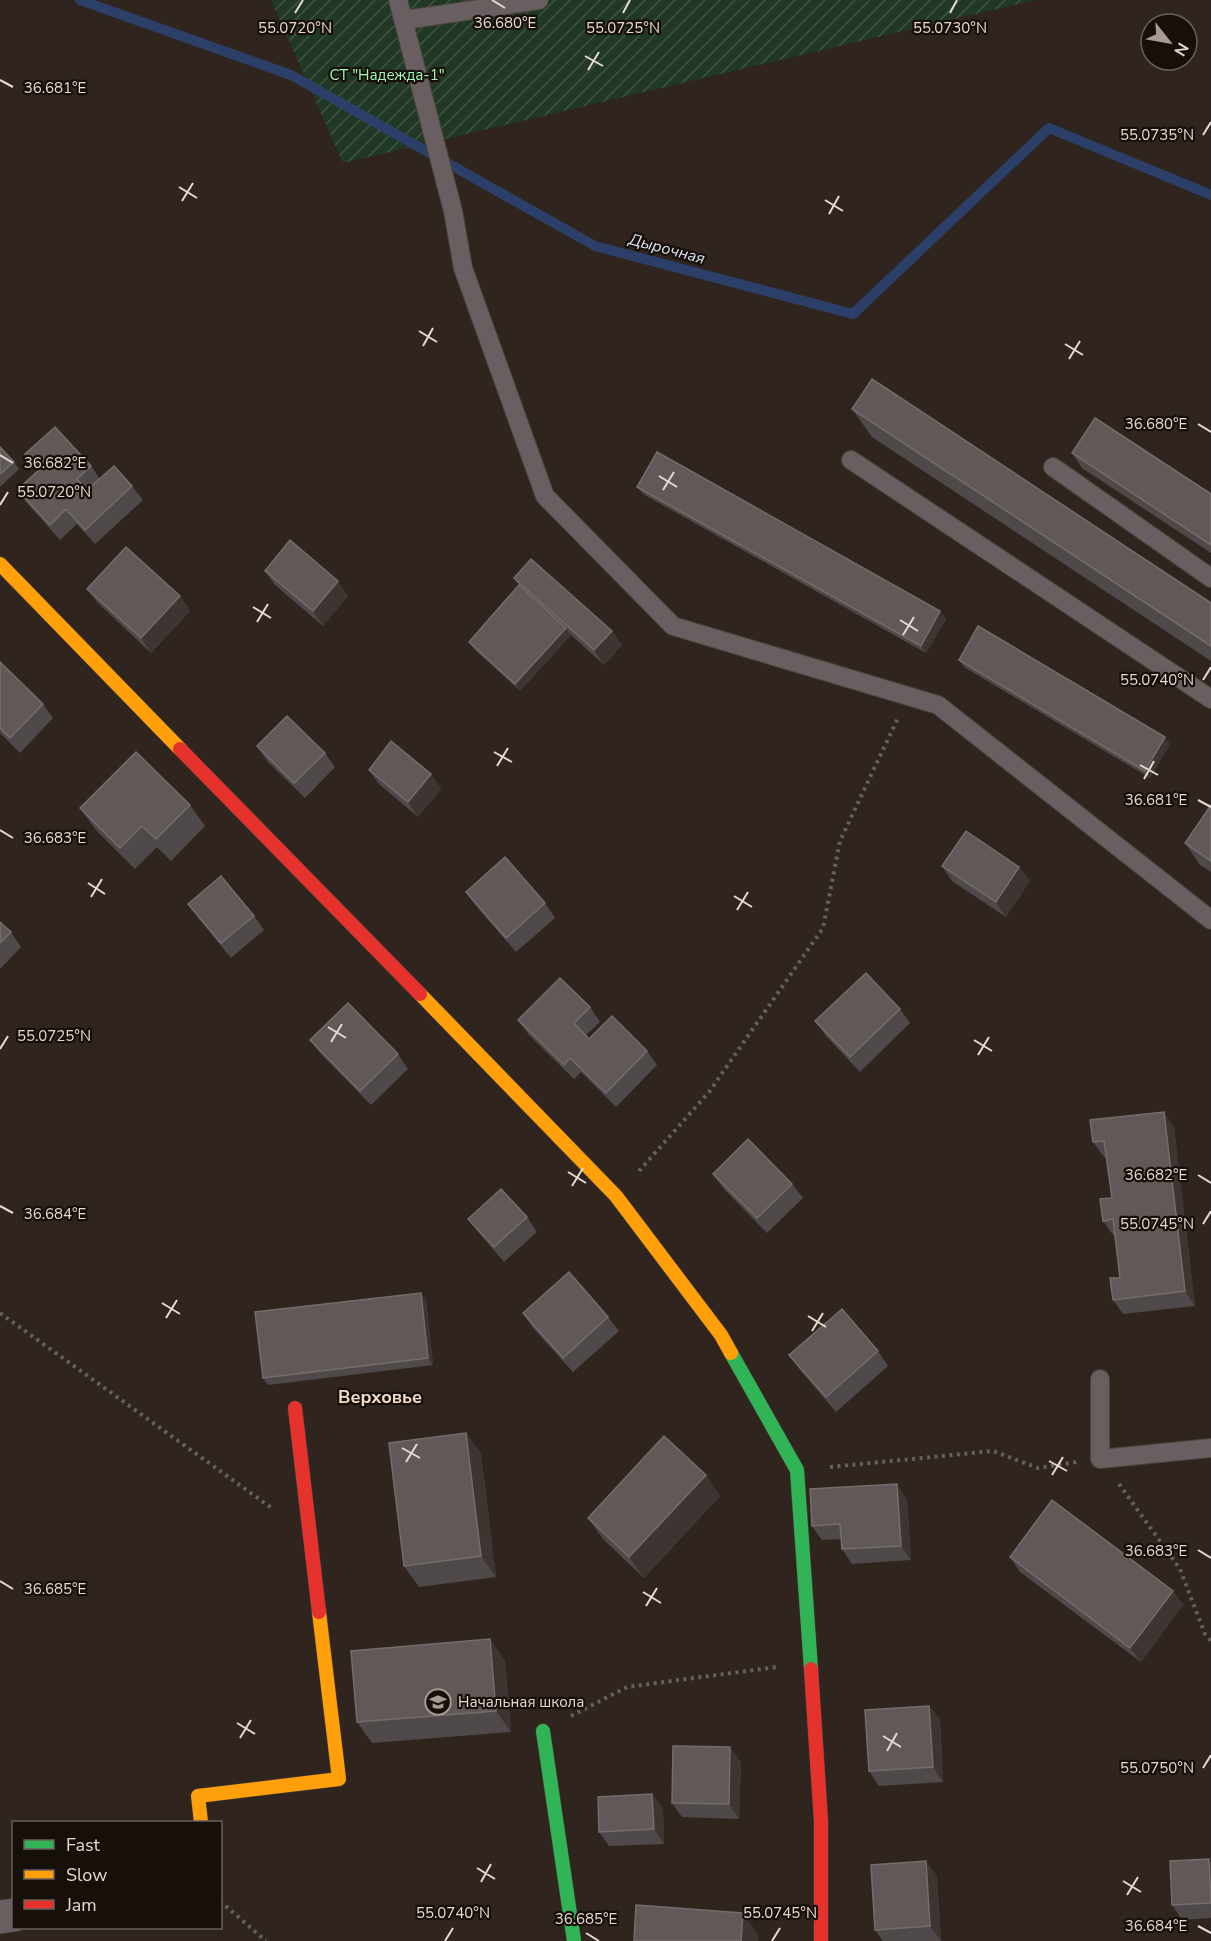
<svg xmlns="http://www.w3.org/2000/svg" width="1211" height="1941" viewBox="0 0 1211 1941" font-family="'Nunito Sans',sans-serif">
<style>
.garden{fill:url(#garden-furrows)}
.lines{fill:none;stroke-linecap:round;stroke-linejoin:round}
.stream{stroke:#2b3f69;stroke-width:10}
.lane-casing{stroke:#4b433c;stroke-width:20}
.street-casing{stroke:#4b433c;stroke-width:34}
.fast-casing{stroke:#4b433c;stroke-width:15}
.slow-casing{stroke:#4b433c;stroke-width:15}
.jam-casing{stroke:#4b433c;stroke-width:15}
.path{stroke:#68605f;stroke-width:4;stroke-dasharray:3 4.5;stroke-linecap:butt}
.lane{stroke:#695f61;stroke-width:18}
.street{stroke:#695f61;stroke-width:33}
.fast{stroke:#30b455;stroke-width:14}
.slow{stroke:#ff9f0a;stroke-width:14}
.jam{stroke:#e5322d;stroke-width:14}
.wall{fill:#4f4a49}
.shaded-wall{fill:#3c3532}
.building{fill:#605958;stroke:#756d6b;stroke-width:1.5}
.ticks{fill:none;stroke:#e6d9d1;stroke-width:2}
.labels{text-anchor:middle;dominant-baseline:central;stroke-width:4.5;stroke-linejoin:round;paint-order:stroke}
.park-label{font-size:15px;fill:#a5f6b9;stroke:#170f0a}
.poi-label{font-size:15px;fill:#e6d9d1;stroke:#170f0a;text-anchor:start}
.water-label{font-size:16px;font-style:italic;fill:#dae2f1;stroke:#170f0a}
.quarter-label{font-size:18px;font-weight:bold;fill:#f4dccb;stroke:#170f0a}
.ticks-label{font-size:15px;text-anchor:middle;fill:#e6d9d1;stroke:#170f0a;stroke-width:4.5;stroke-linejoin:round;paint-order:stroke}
</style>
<defs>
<pattern id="garden-furrows" width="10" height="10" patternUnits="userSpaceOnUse" patternTransform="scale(1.5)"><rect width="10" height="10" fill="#203825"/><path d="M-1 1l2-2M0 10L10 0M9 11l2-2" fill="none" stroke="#405444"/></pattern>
</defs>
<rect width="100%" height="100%" fill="#2f251e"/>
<!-- garden -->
<polygon class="garden" points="271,0 1035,0 343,163"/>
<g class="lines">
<!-- stream -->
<polyline class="stream" points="80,0 291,75 595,246 853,314 1049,128 1211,195"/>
<!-- lane casing -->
<g class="lane-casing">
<g id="lane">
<polyline points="398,0 453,211 463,268 545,496 673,626 938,705 1211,920"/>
<polyline points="405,20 539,0"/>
<polyline points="851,460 1211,699"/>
<polyline points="1053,467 1211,578"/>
<polyline points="1100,1379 1100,1459 1211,1448"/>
</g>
</g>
<!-- street casing -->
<g class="street-casing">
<polyline id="street" points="0,1917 14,1915"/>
</g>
<!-- fast casing -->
<g class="fast-casing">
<g id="fast">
<polyline points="731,1353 797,1470 811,1669"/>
<polyline points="543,1731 574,1941"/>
</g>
</g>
<!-- slow casing -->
<g class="slow-casing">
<g id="slow">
<polyline points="0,564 180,749"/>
<polyline points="420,994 616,1196 721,1335 731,1353"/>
<polyline points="201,1822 198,1796 339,1779 319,1612"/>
</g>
</g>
<!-- jam casing -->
<g class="jam-casing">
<g id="jam">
<polyline points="180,749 420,994"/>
<polyline points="295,1408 319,1612"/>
<polyline points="811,1669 821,1821 821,1941"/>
</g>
</g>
<!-- path -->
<g class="path">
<polyline points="639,1171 709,1092 823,928 840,841 898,718"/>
<polyline points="0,1313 273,1509"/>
<polyline points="830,1467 993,1451 1038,1468 1077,1462"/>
<polyline points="1119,1484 1180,1569 1205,1634 1211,1641"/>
<polyline points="571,1716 627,1687 777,1667"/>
<polyline points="220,1901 266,1941"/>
</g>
<!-- lane -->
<use href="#lane" class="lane"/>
<!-- street -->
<use href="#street" class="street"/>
<!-- fast -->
<use href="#fast" class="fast"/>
<!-- slow -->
<use href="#slow" class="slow"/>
<!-- jam -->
<use href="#jam" class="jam"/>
</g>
<!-- wall -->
<g class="wall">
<polygon points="852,409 1211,603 1211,661 872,437"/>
<polygon points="0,447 14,462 19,469 0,487"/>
<polygon points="1072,453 1211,494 1211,553 1082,468"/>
<polygon points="25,454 91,466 100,479 132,486 143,500 95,544 77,524 60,540 28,504 17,490 38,471"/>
<polygon points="637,487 940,611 946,619 926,653 643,494"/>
<polygon points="265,571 348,596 323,626 275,585"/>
<polygon points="514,578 612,631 622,645 604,665 571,635 520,691 474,649 469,642 519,585"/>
<polygon points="87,589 180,596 190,611 151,653 98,603"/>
<polygon points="959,660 1170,744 1150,778 964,667"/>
<polygon points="0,662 43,704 53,718 20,753 0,733"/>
<polygon points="257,746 325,753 335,767 305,798 267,761"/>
<polygon points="369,770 431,774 441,789 418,817 379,784"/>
<polygon points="190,805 205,826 171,861 157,847 135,869 95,829 80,808"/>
<polygon points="1211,805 1211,872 1200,865 1185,843"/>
<polygon points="942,866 1019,867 1030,881 1006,917 952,881"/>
<polygon points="466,892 545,903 555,918 516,952 476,906"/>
<polygon points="188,904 254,916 264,930 231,958 199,919"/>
<polygon points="0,922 11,932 21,947 0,969"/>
<polygon points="590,1007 600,1022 586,1035 589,1039 647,1051 657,1065 616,1107 581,1072 574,1079 529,1035 518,1020"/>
<polygon points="900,1009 910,1023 860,1072 826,1036 815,1021"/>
<polygon points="310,1040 398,1054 408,1069 371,1105 321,1054"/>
<polygon points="1174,1127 1195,1306 1123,1314 1113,1300 1120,1278 1115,1235 1113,1235 1103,1221 1112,1198 1106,1157 1104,1157 1093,1142"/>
<polygon points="713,1174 792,1184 803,1198 767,1233 723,1188"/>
<polygon points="527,1217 537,1232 504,1262 479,1233 468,1219"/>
<polygon points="426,1300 433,1365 268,1385 263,1378"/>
<polygon points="523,1313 608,1317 619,1331 573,1372 533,1328"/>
<polygon points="878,1351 888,1366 836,1412 800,1370 789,1355"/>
<polygon points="466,1433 481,1454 496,1577 419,1587 404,1566"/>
<polygon points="706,1475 720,1496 644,1578 603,1539 588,1518"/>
<polygon points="907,1499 911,1560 852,1564 842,1549 841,1539 822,1540 812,1526"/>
<polygon points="1010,1557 1173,1591 1183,1605 1141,1662 1020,1572"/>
<polygon points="490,1639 505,1661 511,1732 372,1743 357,1722"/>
<polygon points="929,1706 940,1720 943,1782 879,1786 869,1771"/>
<polygon points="741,1762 739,1819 682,1817 672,1803"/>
<polygon points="652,1794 663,1809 664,1844 609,1846 599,1832"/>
<polygon points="1211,1862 1211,1918 1182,1920 1172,1905"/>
<polygon points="937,1876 941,1941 883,1941 875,1930"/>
</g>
<!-- shaded-wall -->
<g class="shaded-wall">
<polygon points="338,581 348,596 323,626 313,611"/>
<polygon points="180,596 190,611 151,653 141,638"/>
<polygon points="940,611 946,619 926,653 921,646"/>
<polygon points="566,628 571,635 520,691 515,684"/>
<polygon points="612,631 622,645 604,665 594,650"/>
<polygon points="1165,737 1170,744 1150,778 1145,771"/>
<polygon points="431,774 441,789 418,817 408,802"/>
<polygon points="1019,867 1030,881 1006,917 996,902"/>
<polygon points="1164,1112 1174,1127 1195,1306 1185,1291"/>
<polygon points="421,1293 426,1300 433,1365 428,1358"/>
<polygon points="466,1433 481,1454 496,1577 481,1556"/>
<polygon points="706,1475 720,1496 644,1578 629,1557"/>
<polygon points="897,1484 907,1499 911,1560 901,1546"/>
<polygon points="1173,1591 1183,1605 1141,1662 1130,1648"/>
<polygon points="490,1639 505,1661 511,1732 496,1711"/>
<polygon points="929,1706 940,1720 943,1782 933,1767"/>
<polygon points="730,1747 741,1762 739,1819 729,1804"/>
<polygon points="652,1794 663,1809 664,1844 654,1829"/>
<polygon points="1209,1859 1211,1862 1211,1889"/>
<polygon points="926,1861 937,1876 941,1941 930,1926"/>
<polygon points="743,1913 758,1934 758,1941 741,1941"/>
</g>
<!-- building -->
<g class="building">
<polygon points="872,379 1211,603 1211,646 852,409"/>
<polygon points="1095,418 1211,494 1211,545 1072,453"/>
<polygon points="55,427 91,466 77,479 87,490 114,466 132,486 85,530 66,509 50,525 17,490 40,469 25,454"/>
<polygon points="0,447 14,462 0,474"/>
<polygon points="657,452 940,611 921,646 637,487"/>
<polygon points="290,540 338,581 313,611 265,571"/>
<polygon points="126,547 180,596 141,638 87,589"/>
<polygon points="531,559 612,631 594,650 514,578"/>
<polygon points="519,585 566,628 515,684 469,642"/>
<polygon points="978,626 1165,737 1145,771 959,660"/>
<polygon points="0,662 43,704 10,738 0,728"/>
<polygon points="287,716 325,753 294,783 257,746"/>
<polygon points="391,741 431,774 408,802 369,770"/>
<polygon points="136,752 190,805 156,839 142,826 120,848 80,808"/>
<polygon points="1211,805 1211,861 1185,843"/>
<polygon points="966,831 1019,867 996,902 942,866"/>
<polygon points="505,857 545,903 506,938 466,892"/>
<polygon points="221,876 254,916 221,943 188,904"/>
<polygon points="0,922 11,932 0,943"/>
<polygon points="866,973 900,1009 850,1057 815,1021"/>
<polygon points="560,978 590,1007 574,1023 589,1039 612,1016 647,1051 606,1093 570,1058 564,1065 518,1020"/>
<polygon points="348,1003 398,1054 360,1091 310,1040"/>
<polygon points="1164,1112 1185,1291 1113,1300 1110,1278 1120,1278 1113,1219 1103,1221 1100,1199 1112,1198 1104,1141 1093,1142 1090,1120"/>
<polygon points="748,1139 792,1184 757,1218 713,1174"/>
<polygon points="501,1189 527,1217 494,1247 468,1219"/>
<polygon points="569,1272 608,1317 563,1358 523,1313"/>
<polygon points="421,1293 428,1358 263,1378 255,1312"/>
<polygon points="842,1309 878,1351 826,1397 789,1355"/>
<polygon points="466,1433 481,1556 404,1566 389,1443"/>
<polygon points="664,1436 706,1475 629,1557 588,1518"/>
<polygon points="897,1484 901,1546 842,1549 840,1524 812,1526 810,1489"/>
<polygon points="1052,1500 1173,1591 1130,1648 1010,1557"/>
<polygon points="490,1639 496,1711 357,1722 351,1651"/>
<polygon points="929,1706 933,1767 869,1771 865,1710"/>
<polygon points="673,1746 730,1747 729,1804 672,1803"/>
<polygon points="652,1794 654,1829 599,1832 598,1797"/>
<polygon points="1209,1859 1211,1903 1172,1905 1170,1861"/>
<polygon points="926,1861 930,1926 875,1930 871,1865"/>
<polygon points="636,1905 743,1913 741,1941 634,1941"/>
</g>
<!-- ticks -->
<path class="ticks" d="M492 0 505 8M295 13 303 0M623 13 630 0M950 13 957 0M585 56 603 66M588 70 599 52M0 80 13 87M1203 135 1211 122M179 187 197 198M825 200 843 211M182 201 193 183M829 214 839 196M419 331 437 342M1065 344 1083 355M423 346 433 328M1069 359 1080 341M1198 424 1211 432M0 455 13 463M659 476 677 487M663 490 674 472M0 505 8 492M253 607 271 618M900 620 918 631M257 622 268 604M903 635 914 617M1203 680 1211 667M494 752 512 762M1140 765 1158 775M497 766 508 748M1144 779 1154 761M1198 800 1211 807M0 830 13 838M88 883 105 894M734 896 752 907M91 897 102 879M737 910 748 892M328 1027 346 1038M974 1040 992 1051M331 1042 342 1024M0 1049 8 1036M978 1055 989 1037M568 1172 586 1183M1198 1175 1211 1183M572 1186 583 1168M0 1206 13 1213M1203 1224 1211 1211M162 1303 180 1314M808 1316 826 1327M166 1318 177 1300M812 1331 823 1313M402 1448 420 1458M1049 1461 1067 1471M406 1462 417 1444M1052 1475 1063 1457M1198 1550 1211 1558M0 1581 13 1589M643 1592 661 1603M646 1606 657 1588M237 1723 255 1734M883 1736 901 1747M240 1738 251 1720M887 1751 897 1733M1203 1768 1211 1755M477 1868 495 1879M1123 1881 1141 1892M481 1882 491 1864M1127 1895 1138 1877M1198 1926 1211 1933M586 1933 599 1941M445 1941 453 1928M772 1941 780 1928"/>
<!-- icons -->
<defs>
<g id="school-ring" transform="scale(1.35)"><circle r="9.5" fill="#170f0a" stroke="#a69a92" stroke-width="1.5"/><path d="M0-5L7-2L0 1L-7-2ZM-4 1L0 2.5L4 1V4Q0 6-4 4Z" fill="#a69a92"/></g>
</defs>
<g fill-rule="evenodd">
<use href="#school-ring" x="438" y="1702"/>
</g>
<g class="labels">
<!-- park labels -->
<g class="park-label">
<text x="387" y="75">СТ "Надежда-1"</text>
</g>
<!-- poi labels -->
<g class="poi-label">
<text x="458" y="1702">Начальная школа</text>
</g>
<!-- water labels -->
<g class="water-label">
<text transform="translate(667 249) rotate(15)">Дырочная</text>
</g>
<!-- quarter labels -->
<g class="quarter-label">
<text x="380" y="1397">Верховье</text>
</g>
</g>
<g class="ticks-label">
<text x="505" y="28">36.680°E</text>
<text x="623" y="33">55.0725°N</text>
<text x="295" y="33">55.0720°N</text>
<text x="950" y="33">55.0730°N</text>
<text x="55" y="93">36.681°E</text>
<text x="1157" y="140">55.0735°N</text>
<text x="1156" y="429">36.680°E</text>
<text x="55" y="468">36.682°E</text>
<text x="54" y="497">55.0720°N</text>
<text x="1157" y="685">55.0740°N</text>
<text x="1156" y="805">36.681°E</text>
<text x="55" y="843">36.683°E</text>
<text x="54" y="1041">55.0725°N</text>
<text x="1156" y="1180">36.682°E</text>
<text x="55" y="1219">36.684°E</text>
<text x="1157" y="1229">55.0745°N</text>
<text x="1156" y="1556">36.683°E</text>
<text x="55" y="1594">36.685°E</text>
<text x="1157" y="1773">55.0750°N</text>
<text x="453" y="1918">55.0740°N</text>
<text x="780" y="1918">55.0745°N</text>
<text x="586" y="1924">36.685°E</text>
<text x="1156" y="1931">36.684°E</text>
</g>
<!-- legend -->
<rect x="12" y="1821" width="210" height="108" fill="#170f0a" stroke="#6a605a" stroke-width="1.5"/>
<rect x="24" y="1840" width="30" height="9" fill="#30b455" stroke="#6a605a" stroke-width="1.5"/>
<text x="66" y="1851" font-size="18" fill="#e6d9d1">Fast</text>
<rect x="24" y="1870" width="30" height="9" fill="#ff9f0a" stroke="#6a605a" stroke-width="1.5"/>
<text x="66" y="1881" font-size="18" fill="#e6d9d1">Slow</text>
<rect x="24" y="1900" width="30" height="9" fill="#e5322d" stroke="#6a605a" stroke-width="1.5"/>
<text x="66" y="1911" font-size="18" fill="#e6d9d1">Jam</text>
<!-- north arrow -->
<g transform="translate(1169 42) rotate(121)"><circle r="28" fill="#170f0a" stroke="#6a605a" stroke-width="1.5"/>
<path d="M0-4.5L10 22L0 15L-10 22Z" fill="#a69a92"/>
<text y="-9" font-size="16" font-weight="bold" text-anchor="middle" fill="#e6d9d1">N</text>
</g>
</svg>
